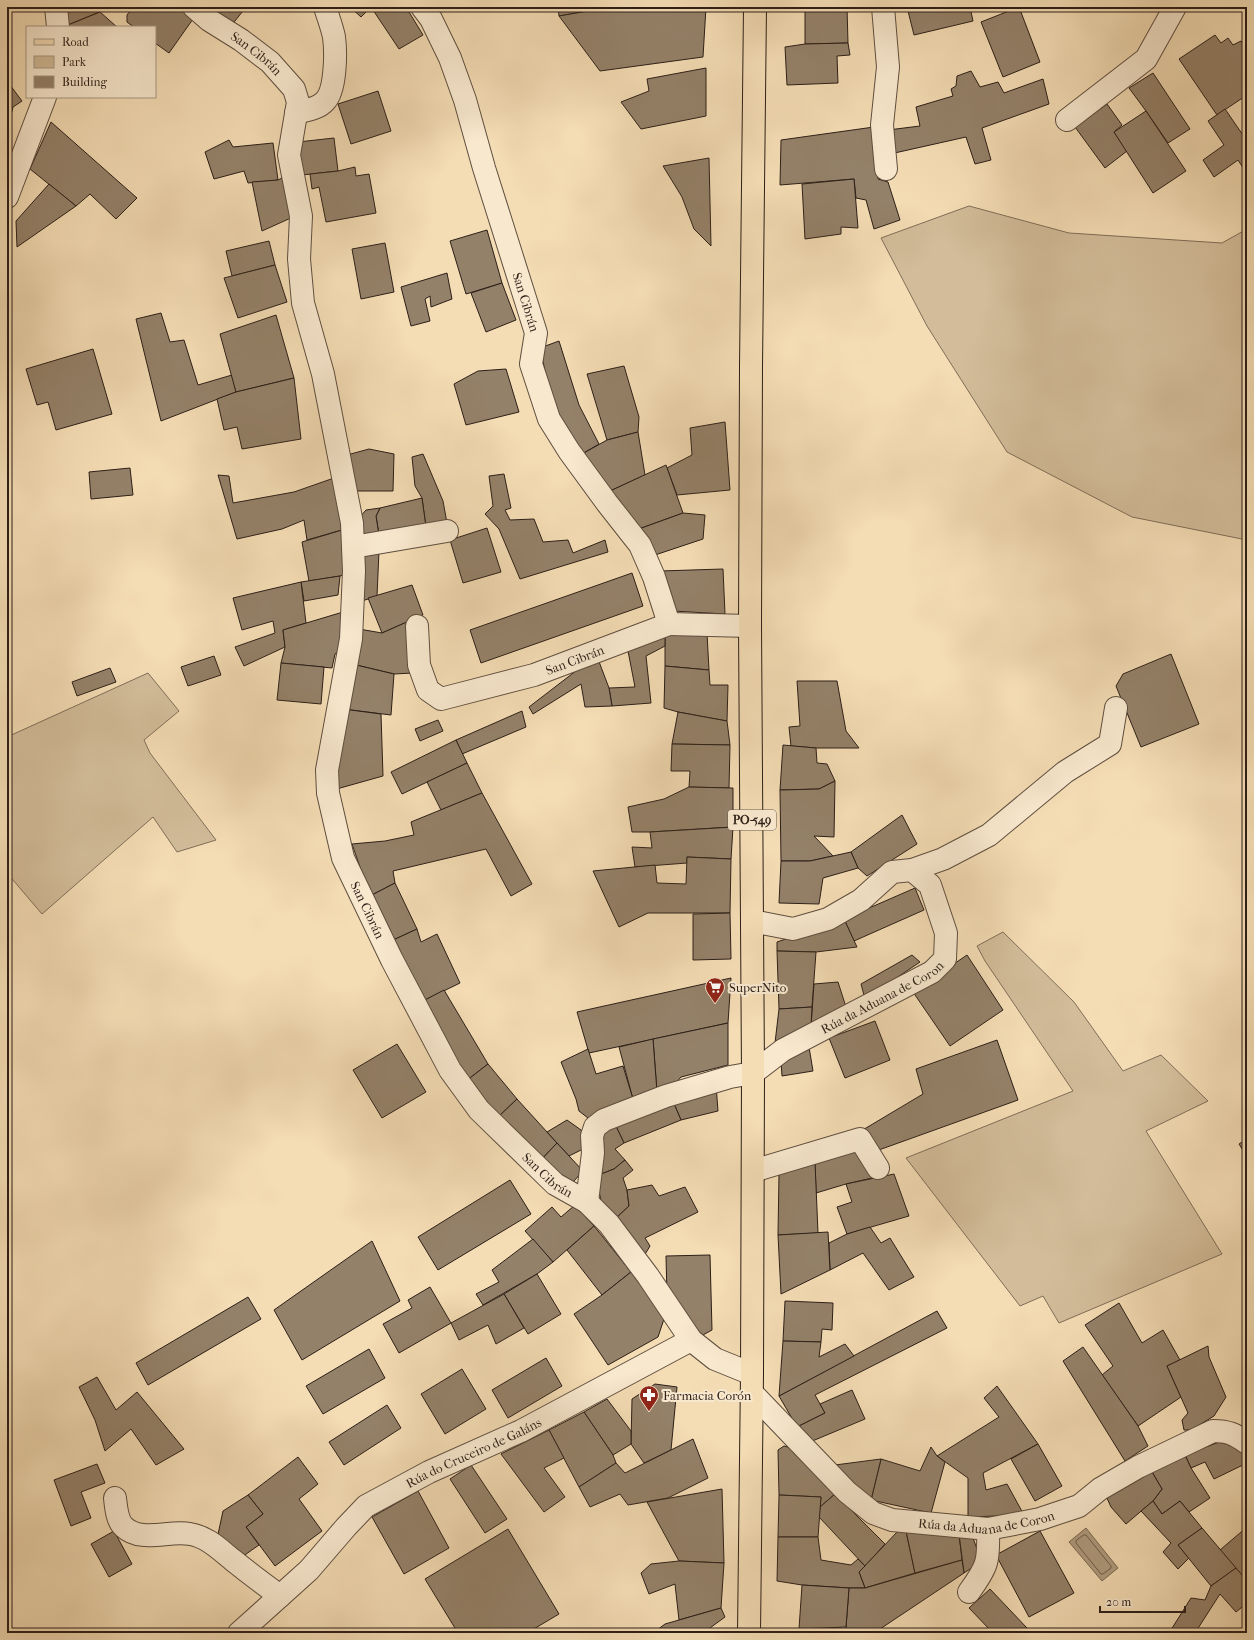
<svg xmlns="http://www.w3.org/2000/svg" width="1254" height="1640" viewBox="0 0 1254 1640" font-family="'IM FELL French Canon',serif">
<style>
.green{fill:#d2bc99;stroke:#7f6e58}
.water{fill:#b09c7f;stroke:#7b6a56}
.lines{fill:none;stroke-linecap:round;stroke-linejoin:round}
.shore{stroke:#6e5e4c;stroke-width:1}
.building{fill:#948169;stroke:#2c1f18}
.minor-casing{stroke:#5e4e3f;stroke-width:24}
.major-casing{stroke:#2c1f18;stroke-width:24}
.minor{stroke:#f8e8ce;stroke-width:22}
.major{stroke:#f4dcb4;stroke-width:22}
.labels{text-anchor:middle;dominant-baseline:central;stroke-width:4;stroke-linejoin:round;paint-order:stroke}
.shield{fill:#f8e8ce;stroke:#695b4f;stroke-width:1}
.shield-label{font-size:12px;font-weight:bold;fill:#2c1f18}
.street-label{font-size:13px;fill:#2c1f18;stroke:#f8e8ce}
.poi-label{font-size:13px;fill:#2c1f18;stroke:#f8e8ce;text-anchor:start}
</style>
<rect width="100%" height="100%" fill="#f4dcb4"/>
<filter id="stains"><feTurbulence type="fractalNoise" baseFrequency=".005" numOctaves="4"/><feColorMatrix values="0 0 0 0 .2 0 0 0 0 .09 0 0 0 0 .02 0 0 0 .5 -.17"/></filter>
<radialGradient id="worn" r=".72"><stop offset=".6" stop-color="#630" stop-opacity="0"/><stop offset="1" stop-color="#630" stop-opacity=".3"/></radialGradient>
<!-- green -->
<g class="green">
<polygon points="969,206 1069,233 1222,243 1247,229 1247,540 1132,517 1007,452 927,326 881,238"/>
<polygon points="148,673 179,711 144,740 150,753 216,840 177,852 153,817 42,914 7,873 7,737"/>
<polygon points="1003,932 1074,1002 1123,1071 1161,1055 1208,1101 1146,1131 1222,1254 1059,1323 1043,1296 1020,1306 906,1158 1073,1091 985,961 977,946"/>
</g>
<!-- water -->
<polygon class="water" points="1086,1528 1118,1568 1102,1581 1069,1542"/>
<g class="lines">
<!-- shore -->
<polygon class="shore" points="1084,1535 1086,1535 1111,1566 1111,1568 1103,1574 1101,1574 1076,1543 1076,1541"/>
</g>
<!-- building -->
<g class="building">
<polygon points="63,7 108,7 109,8 68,25"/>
<polygon points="133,7 179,7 193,19 169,53 155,43 155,27 134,27 127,22 127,15"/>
<polygon points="208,7 246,7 231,26"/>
<polygon points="350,7 371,7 361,17"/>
<polygon points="371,7 406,7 423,35 399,49"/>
<polygon points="558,7 611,7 559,16"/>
<polygon points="611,7 706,7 703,57 600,71 559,16"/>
<polygon points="805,7 847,7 848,43 805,44"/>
<polygon points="907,7 970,7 973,21 914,35"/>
<polygon points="1004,7 1020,7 1006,12"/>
<polygon points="1019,7 1040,62 1003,77 981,22"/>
<polygon points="100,12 117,27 70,27 68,25"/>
<polygon points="1215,35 1221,43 1228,38 1233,45 1241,41 1247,50 1247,95 1217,115 1179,59"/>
<polygon points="848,43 850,55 837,56 838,83 787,85 785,47 805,44"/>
<polygon points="706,68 706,116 641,129 621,102 649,91 647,79"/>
<polygon points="971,71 980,87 998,82 1004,93 1043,79 1049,104 982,128 991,160 975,164 966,137 890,154 888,130 920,126 916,107 953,96 951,89 956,86 957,76"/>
<polygon points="1153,73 1190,129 1168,143 1146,111 1129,88"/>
<polygon points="7,81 22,101 13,107 9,123 7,124"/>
<polygon points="378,91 391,131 351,144 338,104"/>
<polygon points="1107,104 1122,125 1114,132 1127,151 1105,168 1075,127"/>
<polygon points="1225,109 1247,141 1247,174 1238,160 1214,177 1203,160 1224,145 1208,121"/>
<polygon points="1146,111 1186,171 1153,193 1114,132"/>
<polygon points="51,122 137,198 116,219 90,194 76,206 30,169"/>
<polygon points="874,127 879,153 878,179 888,182 900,220 874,229 866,200 856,198 854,179 780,185 781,140"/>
<polygon points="334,138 338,171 302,175 298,142"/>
<polygon points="229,140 233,147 273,143 278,180 248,183 244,171 214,179 205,152"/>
<polygon points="709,158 711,246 694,229 682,197 663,166"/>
<polygon points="355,167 356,176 369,174 376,213 326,222 319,187 312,189 310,174 338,171"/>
<polygon points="286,176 293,217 262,231 252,182 278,180"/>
<polygon points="854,179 858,228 841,227 841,234 805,239 802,184"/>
<polygon points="49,184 76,206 17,247 16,221"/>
<polygon points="487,230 502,283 466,294 450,241"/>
<polygon points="269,241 275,265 232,276 226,251"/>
<polygon points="385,243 394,292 361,299 352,249"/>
<polygon points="275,265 287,302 238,318 224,278"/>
<polygon points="447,273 452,299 431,307 430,296 425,299 430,321 411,326 401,287"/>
<polygon points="502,283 516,320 486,332 471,293"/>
<polygon points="161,313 170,342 184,340 198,385 232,375 236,392 161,421 136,319"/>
<polygon points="276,315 294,378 236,392 220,334"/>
<polygon points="559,341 579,405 599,444 582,454 554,412 540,348"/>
<polygon points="93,349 112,414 56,430 48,402 37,405 26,369"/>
<polygon points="624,366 639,417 638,432 607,440 587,374"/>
<polygon points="506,369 519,412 466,425 454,384 478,371"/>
<polygon points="294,378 301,439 242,449 237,427 224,430 217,399 236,392"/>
<polygon points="725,422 730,490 677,495 667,468 692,455 690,428"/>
<polygon points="638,432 645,475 610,491 582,454 607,440"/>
<polygon points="369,449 394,454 393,491 352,491 347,455"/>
<polygon points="423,454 443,501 447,523 426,527 422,498 415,486 412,457"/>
<polygon points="666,465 683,513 636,530 610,491"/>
<polygon points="130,468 133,495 91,499 89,472"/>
<polygon points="504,474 511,508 505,510 510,520 534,519 543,542 568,540 573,553 605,540 608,552 520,579 499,529 485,514 493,506 489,476"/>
<polygon points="218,475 229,476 233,503 294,492 334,478 342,530 307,540 304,520 282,529 237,539"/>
<polygon points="422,498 426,527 379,535 376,516 380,508"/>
<polygon points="380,508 376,516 379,535 366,539 359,533 359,518 366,510"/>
<polygon points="683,513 705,515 703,539 655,555 636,530"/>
<polygon points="487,528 501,572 463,583 450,540"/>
<polygon points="342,530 350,573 340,576 309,581 302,542"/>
<polygon points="362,551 379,551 377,596 356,603"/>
<polygon points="723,569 725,614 673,611 660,571"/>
<polygon points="632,573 643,606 481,663 470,630"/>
<polygon points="340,576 338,595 304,601 301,582"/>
<polygon points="301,582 306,623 283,630 285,647 244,666 235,647 275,633 273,621 242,630 233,598"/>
<polygon points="412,585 423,615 382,633 368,598"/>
<polygon points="343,612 344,649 335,654 332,668 281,663 285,647 283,630"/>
<polygon points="409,621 413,673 394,674 352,664 359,629 382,633"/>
<polygon points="665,632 707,633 709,670 665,666"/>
<polygon points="665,632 665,646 646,656 651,703 612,706 609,688 635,687 628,651"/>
<polygon points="1171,654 1199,724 1141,747 1116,686 1123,674"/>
<polygon points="214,656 221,675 188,686 181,667"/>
<polygon points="598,659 609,688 612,706 585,707 581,684 533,714 529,707 581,667"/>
<polygon points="281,663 324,667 321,704 277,700"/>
<polygon points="352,664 394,674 391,715 343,709"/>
<polygon points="665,666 709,670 710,685 728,685 727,721 678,712 664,708"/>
<polygon points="110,668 116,682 77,696 72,682"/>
<polygon points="797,681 837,681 846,731 859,748 816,748 791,746 789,727 800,726"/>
<polygon points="343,709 381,714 383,776 333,790"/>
<polygon points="522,711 526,727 462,754 456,740"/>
<polygon points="678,712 727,721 730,745 672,744"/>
<polygon points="438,720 443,731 420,741 415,729"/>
<polygon points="456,740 467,763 402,794 391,772"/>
<polygon points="672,744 730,745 729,788 689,787 690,771 671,771"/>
<polygon points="783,745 816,748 817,763 827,764 835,781 819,789 780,790"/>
<polygon points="467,763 482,793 441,810 427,782"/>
<polygon points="835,781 834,837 814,836 833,856 810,861 781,861 780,790 819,789"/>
<polygon points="689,787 733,788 733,827 650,832 632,832 628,807 664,799"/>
<polygon points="482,793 532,884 511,896 486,849 393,871 395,883 370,896 352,844 385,841 414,835 411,822"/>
<polygon points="902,815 917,844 867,876 858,868 851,852"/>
<polygon points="733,827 731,859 687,857 687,863 635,867 632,847 652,848 650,832"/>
<polygon points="851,852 858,868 823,878 819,904 779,903 781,861 810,861"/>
<polygon points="687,857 731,859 730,913 648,913 619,927 593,871 655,865 657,883 686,884"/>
<polygon points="395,883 417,929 391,941 370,896"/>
<polygon points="915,888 924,910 854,941 844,919"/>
<polygon points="730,913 731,959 693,960 693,914"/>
<polygon points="844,919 857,947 816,952 777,951 777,942"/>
<polygon points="417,929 421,942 437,934 460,983 421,1002 391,941"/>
<polygon points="777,951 816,952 812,1007 779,1009"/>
<polygon points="912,955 920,962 865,999 861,984"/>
<polygon points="967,955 1003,1010 950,1046 913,992"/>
<polygon points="731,978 728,1023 589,1053 577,1012"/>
<polygon points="838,982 846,1007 811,1026 814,984"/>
<polygon points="444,990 488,1064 466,1081 421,1002"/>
<polygon points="812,1007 811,1026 775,1043 779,1009"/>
<polygon points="875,1021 890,1060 845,1078 829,1038"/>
<polygon points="728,1023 728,1065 681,1077 673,1086 657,1092 653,1039"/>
<polygon points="653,1039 657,1092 633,1099 619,1047"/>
<polygon points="997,1040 1018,1100 876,1151 861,1131 923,1094 916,1069"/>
<polygon points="397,1044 426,1092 382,1118 353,1070"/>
<polygon points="809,1047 813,1071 782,1076 781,1061"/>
<polygon points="588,1049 596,1074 623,1066 633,1099 600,1116 588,1118 579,1111 576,1099 561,1062"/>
<polygon points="488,1064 517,1099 496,1119 466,1081"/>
<polygon points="716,1085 718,1111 681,1120 672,1099"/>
<polygon points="517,1099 557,1143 540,1161 496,1119"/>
<polygon points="672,1099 681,1120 624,1143 614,1122"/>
<polygon points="567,1120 581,1130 589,1146 569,1156 547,1132"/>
<polygon points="614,1122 624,1143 615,1149 625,1160 614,1169 596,1176 599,1133"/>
<polygon points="1247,1139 1247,1157 1239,1144"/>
<polygon points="557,1143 583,1171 573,1182 540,1161"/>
<polygon points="857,1149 868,1165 872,1178 846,1184 816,1193 815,1162"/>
<polygon points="625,1160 633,1170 623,1178 627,1190 629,1206 614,1220 603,1211 596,1176 614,1169"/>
<polygon points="815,1162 818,1233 778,1235 779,1174"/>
<polygon points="894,1174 909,1216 847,1234 837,1207 852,1202 846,1184"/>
<polygon points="510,1180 531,1214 438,1270 418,1237"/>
<polygon points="652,1185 659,1196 685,1187 698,1212 645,1238 650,1246 644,1256 614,1220 629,1206 627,1190"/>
<polygon points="575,1205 594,1226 553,1262 525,1231 552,1207 561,1217"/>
<polygon points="594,1226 631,1272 602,1295 567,1250"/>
<polygon points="870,1227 881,1243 890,1238 914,1277 889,1290 863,1253 830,1270 829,1243 847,1234"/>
<polygon points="828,1232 830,1270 781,1294 778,1235"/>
<polygon points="533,1239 553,1262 537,1274 483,1305 476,1294 499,1282 492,1270"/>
<polygon points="372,1241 400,1301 302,1360 274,1310"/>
<polygon points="710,1255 712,1330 701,1336 667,1295 666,1256"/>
<polygon points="631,1272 665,1316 658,1337 608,1365 574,1314 602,1295"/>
<polygon points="537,1274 561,1314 528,1334 504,1294"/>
<polygon points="430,1287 451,1323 399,1353 383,1324 412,1308 408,1300"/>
<polygon points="504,1294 524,1328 496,1344 488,1325 459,1340 451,1323"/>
<polygon points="248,1297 261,1319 148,1385 136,1363"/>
<polygon points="785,1301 833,1303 832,1330 822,1329 821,1342 783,1341"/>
<polygon points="1119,1303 1142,1343 1163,1330 1180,1360 1167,1366 1181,1397 1138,1426 1102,1375 1113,1366 1085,1325"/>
<polygon points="937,1311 947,1328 815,1395 825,1413 797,1427 779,1396"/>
<polygon points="783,1341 821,1342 819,1357 845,1344 854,1356 779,1396"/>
<polygon points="1208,1346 1209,1357 1226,1397 1214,1416 1191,1430 1184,1430 1182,1420 1188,1413 1167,1366"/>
<polygon points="1083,1347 1138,1426 1148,1446 1125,1461 1063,1361"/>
<polygon points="369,1349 385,1378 323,1414 306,1386"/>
<polygon points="546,1358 562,1386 508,1418 492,1390"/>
<polygon points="462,1369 486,1409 445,1434 421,1394"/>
<polygon points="97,1377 116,1410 137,1392 184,1449 156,1465 131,1429 105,1451 95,1420 79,1387"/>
<polygon points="655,1384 677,1387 671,1450 644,1463 631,1444 632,1399"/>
<polygon points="997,1386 1038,1444 983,1473 986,1490 1007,1484 1024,1515 968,1517 968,1478 937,1456 999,1417 984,1398"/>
<polygon points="852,1390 865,1419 810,1442 797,1427 825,1413 820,1404"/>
<polygon points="607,1399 631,1431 631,1444 613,1455 584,1412"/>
<polygon points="387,1405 401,1428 344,1465 329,1442"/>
<polygon points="584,1412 613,1455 616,1463 579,1487 549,1430"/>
<polygon points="549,1430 564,1458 544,1468 565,1497 544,1512 501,1454"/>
<polygon points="693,1439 708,1478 668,1498 628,1505 620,1494 590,1507 579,1487 616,1463 625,1473"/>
<polygon points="1227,1439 1247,1454 1247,1463 1214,1479 1205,1462 1191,1468 1185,1455"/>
<polygon points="1038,1444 1062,1486 1035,1501 1011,1459"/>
<polygon points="784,1446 795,1449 835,1494 820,1507 821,1497 779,1495 778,1450"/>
<polygon points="931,1447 937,1456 945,1462 931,1513 871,1500 881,1459 920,1471"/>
<polygon points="1185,1455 1191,1468 1210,1498 1189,1512 1180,1501 1162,1514 1153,1501 1162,1489 1152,1472"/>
<polygon points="298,1457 318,1484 299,1499 322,1531 275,1566 246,1527 263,1514 248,1495"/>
<polygon points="881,1459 871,1500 835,1465"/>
<polygon points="97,1464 105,1483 81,1492 91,1518 71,1526 54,1480"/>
<polygon points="471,1465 507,1519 485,1533 450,1479"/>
<polygon points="1152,1472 1162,1489 1153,1501 1126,1524 1111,1507 1106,1496"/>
<polygon points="722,1489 724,1563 679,1561 647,1502"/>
<polygon points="418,1491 449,1548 404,1574 372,1517"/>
<polygon points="835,1494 885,1544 865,1566 819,1517 820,1507"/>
<polygon points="248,1495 263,1514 246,1527 259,1545 239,1559 217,1539 223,1511"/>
<polygon points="779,1495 821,1497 818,1537 778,1537"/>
<polygon points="1153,1501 1162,1514 1180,1501 1202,1528 1178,1545 1189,1558 1178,1569 1163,1552 1171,1543 1141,1511"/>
<polygon points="1247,1527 1247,1581 1220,1550"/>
<polygon points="1202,1528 1236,1568 1211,1586 1178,1545"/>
<polygon points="508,1529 559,1614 527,1633 458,1633 425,1579"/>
<polygon points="899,1530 906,1531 915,1573 865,1588 859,1572"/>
<polygon points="114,1531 132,1564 109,1577 91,1544"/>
<polygon points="906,1531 959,1534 962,1560 915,1573"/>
<polygon points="1040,1531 1074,1593 1029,1617 996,1555"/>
<polygon points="959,1534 973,1538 977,1549 976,1565 964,1573"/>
<polygon points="778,1537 818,1537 821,1560 851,1565 858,1559 865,1566 859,1572 865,1588 849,1588 802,1585 777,1581"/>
<polygon points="962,1560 964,1573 874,1633 847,1633 846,1627 849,1588 865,1588"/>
<polygon points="679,1561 724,1563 721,1608 679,1620 675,1584 649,1594 641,1573 651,1564"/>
<polygon points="1236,1568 1247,1581 1247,1603 1236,1612 1220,1594 1195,1633 1169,1633 1191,1598 1205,1600 1211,1586"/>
<polygon points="802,1585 849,1588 846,1627 799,1629"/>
<polygon points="990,1589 1027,1628 1022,1633 993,1633 969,1608"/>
<polygon points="721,1608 725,1617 703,1633 653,1633 665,1624"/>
<polygon points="1027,1628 1032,1633 1022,1633"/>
</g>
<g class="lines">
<!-- minor casing -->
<g class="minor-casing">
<g id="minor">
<polyline points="56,7 58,27"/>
<path id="s1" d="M194 7 209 20 241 40 270 62 294 89 298 102 289 155 301 216 299 259 303 303 323 374 352 523 354 571 351 639 327 770 328 793 343 858 392 960 450 1070 479 1110 555 1184 587 1202 609 1224 648 1276 691 1340 715 1359 752 1374"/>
<path id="s2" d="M422 7 431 19 450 58 465 100 484 168 536 333 531 364 549 419 569 451 607 503 640 545 654 577 669 624 750 626"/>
<polyline points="883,7 888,67 882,125 886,169"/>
<path d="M296 113C306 110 318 109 325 101 336 90 336 52 334 37 332 27 328 17 325 7"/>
<polyline points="1067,120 1146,59 1175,7"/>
<polyline points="7,197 45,97"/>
<polyline points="353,547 447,531"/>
<path id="s3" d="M417 626 419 665 428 690 441 699 534 675 669 624"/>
<polyline points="912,870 943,859 989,835 1065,772 1110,744 1116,708"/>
<polyline points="753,1171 860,1139 878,1168"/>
<path id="s4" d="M587 1202 593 1153 592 1136 595 1127 604 1120 666 1096 730 1077 753 1073 783 1050 932 972 945 959 946 933 930 885 912 870 892 872 861 900 828 919 793 929 752 921"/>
<path id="s5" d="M752 1393 847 1492 873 1513 892 1520 988 1529 1040 1519 1079 1506 1100 1489 1138 1467 1213 1431C1228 1431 1235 1434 1247 1443"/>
<path d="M115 1498C116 1507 117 1521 124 1527 141 1543 169 1530 190 1534 208 1537 220 1550 234 1561 249 1573 265 1585 280 1596"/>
<path d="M969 1592C988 1566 989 1561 988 1529"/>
<path id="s6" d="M239 1633 309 1570 346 1527 366 1506 429 1472 521 1431 691 1340"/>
</g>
</g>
<!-- major casing -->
<g class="major-casing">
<polyline id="major" points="749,1633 752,1374 753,1073 750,626 751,367 755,7"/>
</g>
<!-- minor -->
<use href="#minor" class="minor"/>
<!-- major -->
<use href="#major" class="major"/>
</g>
<!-- icons -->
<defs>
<g id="supermarket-pin" transform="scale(1)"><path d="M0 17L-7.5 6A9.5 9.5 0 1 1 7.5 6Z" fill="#8f2418" stroke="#f8e8ce"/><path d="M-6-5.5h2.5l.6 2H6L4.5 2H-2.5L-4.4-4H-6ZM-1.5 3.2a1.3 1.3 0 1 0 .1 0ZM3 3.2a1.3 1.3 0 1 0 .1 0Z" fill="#fff"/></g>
<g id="pharmacy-pin" transform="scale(1)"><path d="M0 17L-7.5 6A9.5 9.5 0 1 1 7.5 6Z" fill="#8f2418" stroke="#f8e8ce"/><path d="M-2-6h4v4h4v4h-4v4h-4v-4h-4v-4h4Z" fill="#fff"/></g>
</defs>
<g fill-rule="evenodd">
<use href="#supermarket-pin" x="715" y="987"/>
<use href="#pharmacy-pin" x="649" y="1395"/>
</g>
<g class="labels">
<!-- shield labels -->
<rect class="shield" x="728" y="810" width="48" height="20" rx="3"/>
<g class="shield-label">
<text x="752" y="820">PO-549</text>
</g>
<!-- street labels -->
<g class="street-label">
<text stroke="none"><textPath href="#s1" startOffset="78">San Cibrán</textPath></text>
<text stroke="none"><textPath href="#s2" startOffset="314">San Cibrán</textPath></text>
<text stroke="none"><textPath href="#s3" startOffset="221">San Cibrán</textPath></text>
<text stroke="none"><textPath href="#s1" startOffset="969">San Cibrán</textPath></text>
<text stroke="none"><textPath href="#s4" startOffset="394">Rúa da Aduana de Coron</textPath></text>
<text stroke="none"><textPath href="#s1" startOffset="1293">San Cibrán</textPath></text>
<text stroke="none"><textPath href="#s6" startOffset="300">Rúa do Cruceiro de Galáns</textPath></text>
<text stroke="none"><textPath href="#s5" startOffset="286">Rúa da Aduana de Coron</textPath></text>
</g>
<!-- poi labels -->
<g class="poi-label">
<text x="729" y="987">SuperNito</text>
<text x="663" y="1395">Farmacia Corón</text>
</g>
</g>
<!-- margin -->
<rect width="1254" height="1640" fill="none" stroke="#f4dcb4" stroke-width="24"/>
<rect x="8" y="8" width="1238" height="1624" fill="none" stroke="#2c1f18" stroke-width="2"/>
<rect x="12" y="12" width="1230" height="1616" fill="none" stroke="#2c1f18"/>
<!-- legend -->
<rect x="26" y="26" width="130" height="72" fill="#f8e8ce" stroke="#a69885"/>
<rect x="34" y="39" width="20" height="6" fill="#f4dcb4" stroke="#a69885"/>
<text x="62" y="46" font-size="12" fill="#2c1f18">Road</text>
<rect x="34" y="56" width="20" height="12" fill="#d2bc99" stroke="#a69885"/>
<text x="62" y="66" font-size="12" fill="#2c1f18">Park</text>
<rect x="34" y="76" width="20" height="12" fill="#948169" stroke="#a69885"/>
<text x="62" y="86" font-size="12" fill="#2c1f18">Building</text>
<!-- scale -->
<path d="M1100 1606v6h85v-6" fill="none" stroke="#2c1f18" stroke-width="2"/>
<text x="1106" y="1606" font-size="12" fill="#2c1f18" stroke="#f8e8ce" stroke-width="3" paint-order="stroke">20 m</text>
<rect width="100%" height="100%" filter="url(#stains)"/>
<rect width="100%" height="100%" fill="url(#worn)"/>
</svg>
